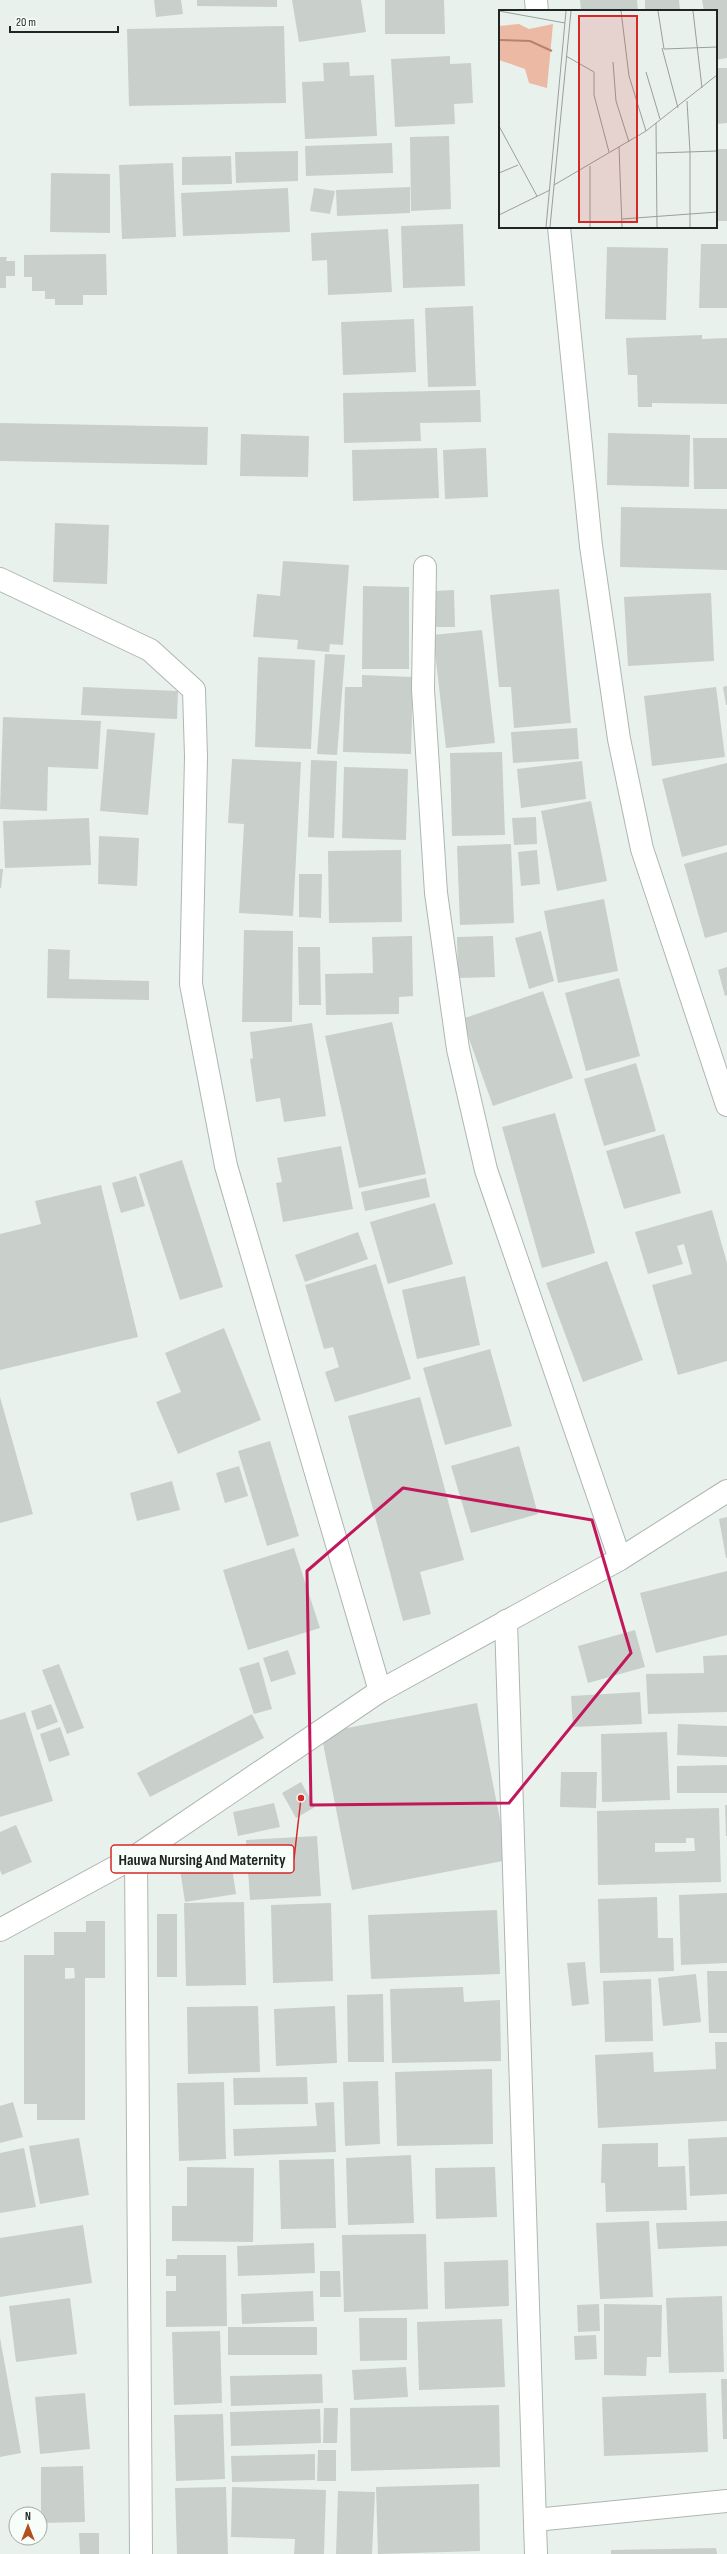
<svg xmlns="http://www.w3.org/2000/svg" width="727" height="2554" viewBox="0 0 727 2554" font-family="'Sofia Sans Condensed',sans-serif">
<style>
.building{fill:#c9d0cc;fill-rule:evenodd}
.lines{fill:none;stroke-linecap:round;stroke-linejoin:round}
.minor-casing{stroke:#afb6b2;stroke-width:24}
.minor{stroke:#fff;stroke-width:22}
.marked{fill:none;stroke:#c2185b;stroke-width:3;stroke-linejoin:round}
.inset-river{fill:none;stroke:#ba826b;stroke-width:2}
.inset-road{fill:none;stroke:#999f9c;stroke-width:1}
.view{fill:#d62828;fill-opacity:0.15;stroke:#d62828;stroke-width:2}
.inset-edge{fill:none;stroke:#222423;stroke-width:2}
.leader{fill:none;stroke:#d62828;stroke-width:1.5}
.callout-dot{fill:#d62828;stroke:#f7fefa;stroke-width:1.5}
.callout{fill:#f7fefa;stroke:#d62828;stroke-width:1.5}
.callout-label{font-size:16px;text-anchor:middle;font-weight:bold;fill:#222423}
</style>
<rect width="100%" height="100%" fill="#e9f1ed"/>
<!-- building -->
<g class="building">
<polygon points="154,0 181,0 183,14 156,17"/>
<polygon points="197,0 277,0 277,7 197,6"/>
<polygon points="292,0 361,0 366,32 299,42"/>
<polygon points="385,0 444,0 445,34 385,34"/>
<polygon points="580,0 637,0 638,11 581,11"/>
<polygon points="645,0 679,0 680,11 645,11"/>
<polygon points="702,0 727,0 727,58 716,60 716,11 704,11"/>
<polygon points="284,26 286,103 129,106 127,29"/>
<polygon points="450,56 450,64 471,63 473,103 454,104 455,124 395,127 391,59"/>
<polygon points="349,62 350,76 374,75 377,136 305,139 302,82 324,81 323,63"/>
<polygon points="716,68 727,68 727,123 716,124"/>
<polygon points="449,136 451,209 411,211 410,137"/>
<polygon points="392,143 393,173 306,176 305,146"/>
<rect x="716" y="149" width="11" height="72"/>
<polygon points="298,151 298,181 236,183 235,152"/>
<polygon points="231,156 232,184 182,185 182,157"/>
<polygon points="173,163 176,237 122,239 119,165"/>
<polygon points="51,173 110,174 110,233 50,232"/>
<polygon points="410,187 410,213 337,216 336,190"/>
<polygon points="288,188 290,232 183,236 181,193"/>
<polygon points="314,188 335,191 330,214 310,211"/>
<polygon points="463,224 465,286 403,288 401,226"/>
<polygon points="388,229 392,292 328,295 327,260 312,261 311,233"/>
<polygon points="701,244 727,244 727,308 699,308"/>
<polygon points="607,247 668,248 666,320 605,319"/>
<polygon points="106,254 107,295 83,295 83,305 55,305 55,299 45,299 45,291 32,291 32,277 24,277 24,255"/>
<polygon points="0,257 7,257 6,261 15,261 15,276 6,276 6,288 0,288"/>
<polygon points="473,306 476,386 428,387 425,308"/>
<polygon points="414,319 416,372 343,375 341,322"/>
<polygon points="702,335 702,339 727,338 727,404 652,403 652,407 638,407 637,375 628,375 626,338"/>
<polygon points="480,390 481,422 420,423 421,441 344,443 343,393"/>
<polygon points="0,423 208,427 207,465 0,461"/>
<polygon points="608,433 690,435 689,487 607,485"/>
<polygon points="241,434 309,436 308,477 240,476"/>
<polygon points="693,438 727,438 727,489 694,489"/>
<polygon points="437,448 439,498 353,501 352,450"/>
<polygon points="486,448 488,497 445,499 443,450"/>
<polygon points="621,507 727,509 727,570 620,567"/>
<polygon points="55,523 109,525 107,584 53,582"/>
<polygon points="283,561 349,565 343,645 330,644 329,652 297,649 298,640 253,637 257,594 280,596"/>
<polygon points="363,586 409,587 409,669 362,669"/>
<polygon points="559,589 571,723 514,728 511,687 499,687 490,595"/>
<polygon points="454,590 455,627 436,627 435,591"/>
<polygon points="711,593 714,661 628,666 624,597"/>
<polygon points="482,630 495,743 446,748 433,635"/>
<polygon points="325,654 345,655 337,755 317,754"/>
<polygon points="258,657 315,660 311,749 255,747"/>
<polygon points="362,675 413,677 411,754 343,752 345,687 362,687"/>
<polygon points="727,686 727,705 726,705 723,687"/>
<polygon points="83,687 178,691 177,719 81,715"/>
<polygon points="716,687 725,757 652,766 644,696"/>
<polygon points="3,717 101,721 98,769 48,767 47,811 0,809"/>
<polygon points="577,728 579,759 513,763 511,732"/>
<polygon points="107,729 155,733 148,815 100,811"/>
<polygon points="502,752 505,835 452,836 450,753"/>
<polygon points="232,759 301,762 293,916 239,913 244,824 228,823"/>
<polygon points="311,760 337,761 334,838 308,837"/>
<polygon points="582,761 586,799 521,808 517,769"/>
<polygon points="727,763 727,845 682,857 662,779"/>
<polygon points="344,767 408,769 406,840 342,838"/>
<polygon points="591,801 607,881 557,891 541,811"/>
<polygon points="536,817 537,844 514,845 512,818"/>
<polygon points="89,818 91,865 5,868 3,821"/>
<polygon points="99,836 139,838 137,886 98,884"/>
<polygon points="511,844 514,923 460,925 457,846"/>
<polygon points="401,850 402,922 329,923 328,851"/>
<polygon points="537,850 540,884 521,886 518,852"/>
<polygon points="727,852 727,932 705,938 684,864"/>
<polygon points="0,869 3,869 1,888 0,888"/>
<polygon points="299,874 322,874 321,918 299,917"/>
<polygon points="604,899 618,971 558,983 544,911"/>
<polygon points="244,930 293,931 292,1022 242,1022"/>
<polygon points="541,931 554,981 529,989 515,938"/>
<polygon points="412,936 413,996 399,997 399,1014 326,1015 325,974 373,973 372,937"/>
<polygon points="493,936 495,977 458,978 457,937"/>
<polygon points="298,947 320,947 321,1005 299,1005"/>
<polygon points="48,949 70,950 69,979 149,981 149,1000 47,998"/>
<polygon points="727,967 727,995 725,996 718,970"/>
<polygon points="619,978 640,1056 586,1071 565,993"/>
<polygon points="543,991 573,1078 493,1106 462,1019"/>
<polygon points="392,1022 426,1174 359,1188 325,1036"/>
<polygon points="312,1023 326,1116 284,1122 280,1098 256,1102 250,1059 253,1058 250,1032"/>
<polygon points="636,1063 656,1131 604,1146 584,1079"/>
<polygon points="555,1113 595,1253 542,1268 502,1127"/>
<polygon points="664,1134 681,1193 624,1209 606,1151"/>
<polygon points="341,1146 353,1209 283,1222 276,1183 282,1182 277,1158"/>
<polygon points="182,1160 223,1287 180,1300 139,1174"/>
<polygon points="136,1176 145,1206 121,1213 112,1183"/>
<polygon points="426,1178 430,1197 365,1211 361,1192"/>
<polygon points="101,1185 138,1337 0,1370 0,1234 41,1224 35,1201"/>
<polygon points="435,1203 453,1264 388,1284 370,1222"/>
<polygon points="712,1210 727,1263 727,1361 678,1375 652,1285 692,1274 684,1244 677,1246 683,1264 648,1274 635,1232"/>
<polygon points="358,1232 368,1259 305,1282 295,1255"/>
<polygon points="607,1261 643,1360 583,1382 546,1283"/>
<polygon points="376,1264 411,1379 335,1402 325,1372 339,1367 333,1347 324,1349 305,1285"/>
<polygon points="465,1276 480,1345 417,1359 402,1290"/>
<polygon points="224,1328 261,1420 178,1454 156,1402 181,1392 165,1353"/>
<polygon points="490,1349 512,1426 445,1445 423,1368"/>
<polygon points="0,1397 33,1514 0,1523"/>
<polygon points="420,1397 464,1560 420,1572 431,1614 403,1621 348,1416"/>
<polygon points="270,1441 299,1536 267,1546 238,1451"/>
<polygon points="519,1446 538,1514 471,1533 451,1466"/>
<polygon points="239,1466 248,1496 225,1503 216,1473"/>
<polygon points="172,1481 180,1510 137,1521 130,1493"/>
<polygon points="727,1517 727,1558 726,1558 719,1519"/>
<polygon points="294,1548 320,1628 248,1650 223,1570"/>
<polygon points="727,1571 727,1635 656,1653 640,1593"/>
<polygon points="635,1630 645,1667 588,1683 578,1646"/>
<polygon points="288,1650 296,1674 271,1682 263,1658"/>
<polygon points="727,1655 727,1712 648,1714 646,1674 704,1673 703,1656"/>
<polygon points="259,1662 272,1709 254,1714 239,1668"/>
<polygon points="59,1664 84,1728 67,1734 42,1670"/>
<polygon points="640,1692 642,1724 573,1727 571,1696"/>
<polygon points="477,1703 508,1860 352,1890 321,1733"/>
<polygon points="51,1704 58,1722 37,1730 31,1711"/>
<polygon points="25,1712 53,1801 0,1817 0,1720"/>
<polygon points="252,1714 264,1738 150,1797 137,1773"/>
<polygon points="678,1724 727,1726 727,1757 677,1755"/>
<polygon points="60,1727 70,1755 49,1762 40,1734"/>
<polygon points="667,1732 670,1800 602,1802 601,1734"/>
<polygon points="727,1765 727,1793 677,1793 677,1766"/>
<polygon points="561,1772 597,1772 596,1808 560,1807"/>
<polygon points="301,1782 315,1807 296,1818 282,1793"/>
<polygon points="274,1803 280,1827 238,1836 233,1812"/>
<polygon points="725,1805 727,1805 727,1836 726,1836"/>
<path d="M719 1808 721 1882 598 1885 597 1811ZM686 1838H694L695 1851 655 1852V1843H686Z"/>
<polygon points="16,1825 32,1862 2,1875 0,1870 0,1832"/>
<polygon points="317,1836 321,1896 250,1900 246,1840"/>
<polygon points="230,1855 236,1894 185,1902 179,1863"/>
<polygon points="727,1893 727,1963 681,1965 679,1895"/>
<polygon points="657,1897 658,1938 673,1938 674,1971 600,1973 598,1899"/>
<polygon points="244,1902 246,1985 186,1986 184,1903"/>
<polygon points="331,1903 333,1981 273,1983 271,1905"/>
<polygon points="497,1910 500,1974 371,1979 368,1915"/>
<rect x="157" y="1914" width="20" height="63"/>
<path d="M86 1921H105V1978H85V2120H37V2104H24V1955H54V1932H86ZM65 1968H74L75 1978 65 1979Z"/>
<polygon points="585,1962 589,2004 572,2006 567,1963"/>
<polygon points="707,1971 727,1971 727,2033 709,2033"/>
<polygon points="696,1974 701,2022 663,2026 658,1978"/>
<polygon points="651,1979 653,2041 605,2042 603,1981"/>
<polygon points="463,1987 464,2002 500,2000 501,2061 392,2063 390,1989"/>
<polygon points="383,1994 384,2062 348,2062 347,1995"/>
<polygon points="258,2006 260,2072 188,2074 187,2007"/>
<polygon points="335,2006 337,2063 276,2066 274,2009"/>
<polygon points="715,2042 727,2042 727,2121 598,2128 595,2055 653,2052 654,2072 716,2069"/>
<polygon points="492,2069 493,2144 397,2146 395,2072"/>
<polygon points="307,2077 308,2104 234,2105 233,2078"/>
<polygon points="378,2081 380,2144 345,2146 343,2082"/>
<polygon points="224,2082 226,2159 179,2161 177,2083"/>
<polygon points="13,2102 23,2137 0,2143 0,2106"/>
<polygon points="334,2102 336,2152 234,2156 233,2129 317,2126 315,2103"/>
<polygon points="727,2137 727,2194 690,2196 688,2139"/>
<polygon points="79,2138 89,2195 40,2204 29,2146"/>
<polygon points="658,2143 658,2167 685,2166 687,2210 606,2212 605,2183 601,2183 602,2144"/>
<polygon points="24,2148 36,2207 0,2213 0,2153"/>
<polygon points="411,2155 414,2223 348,2225 346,2158"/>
<polygon points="334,2159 336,2228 281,2229 279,2160"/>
<polygon points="187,2167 254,2168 253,2242 172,2241 172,2206 187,2206"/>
<polygon points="495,2167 497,2217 436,2219 435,2168"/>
<polygon points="649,2221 653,2297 600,2299 596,2223"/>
<polygon points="727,2221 727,2246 658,2249 656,2223"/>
<polygon points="83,2225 92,2283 0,2297 0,2238"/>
<polygon points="426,2234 428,2309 344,2312 342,2235"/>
<polygon points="314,2243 315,2273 238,2276 237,2246"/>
<polygon points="177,2255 226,2255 227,2326 166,2327 166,2291 176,2291 176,2276 166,2276 166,2259 177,2259"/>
<polygon points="508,2260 509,2306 445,2309 444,2262"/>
<polygon points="320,2271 340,2271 341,2297 320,2297"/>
<polygon points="313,2291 314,2321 242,2324 241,2294"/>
<polygon points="722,2296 724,2372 669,2373 666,2298"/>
<polygon points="70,2298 77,2354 16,2362 9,2306"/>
<polygon points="599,2304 600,2331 578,2332 577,2305"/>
<polygon points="604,2304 662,2305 661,2357 647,2357 646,2376 604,2375"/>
<polygon points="359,2318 407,2318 407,2360 360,2361"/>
<polygon points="502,2319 505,2387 419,2390 417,2322"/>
<rect x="228" y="2327" width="89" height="28"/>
<polygon points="220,2331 222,2403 174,2405 172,2332"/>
<polygon points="596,2335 597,2359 575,2360 574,2336"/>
<polygon points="0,2338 21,2453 0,2457"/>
<polygon points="406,2367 408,2397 354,2400 352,2370"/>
<polygon points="322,2374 323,2403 231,2406 230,2376"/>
<polygon points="721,2379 727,2379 727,2439 723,2439"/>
<polygon points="85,2393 90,2449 40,2454 35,2397"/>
<polygon points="706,2393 708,2452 604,2456 602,2397"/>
<polygon points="499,2405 500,2467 351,2471 350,2408"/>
<polygon points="324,2408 338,2408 337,2443 323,2443"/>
<polygon points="320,2409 321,2443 231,2446 230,2412"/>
<polygon points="223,2414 225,2479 176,2481 174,2415"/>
<polygon points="318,2450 336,2450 336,2481 317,2481"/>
<polygon points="315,2454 315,2480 232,2482 231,2456"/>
<polygon points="83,2466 85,2522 41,2523 41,2467"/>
<polygon points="479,2484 480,2551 378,2554 376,2487"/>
<polygon points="226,2487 228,2554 177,2554 175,2488"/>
<polygon points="232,2487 326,2490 324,2554 294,2554 295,2539 231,2537"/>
<polygon points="338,2491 375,2492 372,2554 336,2554"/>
<polygon points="79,2533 99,2533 99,2554 80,2554"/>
<polygon points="716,2548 717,2554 611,2554 611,2550"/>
</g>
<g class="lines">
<!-- minor casing -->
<g class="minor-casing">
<g id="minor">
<polyline points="536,0 537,11"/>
<polyline points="559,227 591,546 619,739 642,849 727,1105"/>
<polyline points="425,567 423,689 436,893 458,1049 486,1170 620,1559"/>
<polyline points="0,579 150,650 194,690 196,757 191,984 226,1166 380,1691"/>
<polyline points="506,1621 536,2554"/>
<polyline points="136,1856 141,2554"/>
<polyline points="0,1930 136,1856 380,1691 620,1559 727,1491"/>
<polyline points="535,2520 727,2501"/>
</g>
</g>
<!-- minor -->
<use href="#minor" class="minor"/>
</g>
<!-- marked area -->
<path class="marked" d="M403 1488 592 1520 631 1653 509 1803 311 1805 307 1571Z"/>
<!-- overview -->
<g transform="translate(499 10)">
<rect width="218" height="218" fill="#e9f1ed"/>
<path d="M20 14 30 19 54 14 48 78 30 73 26 59 0 50V16Z" fill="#ebb9a4"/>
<path class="inset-river" d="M0 30 31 31 53 41"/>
<path class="inset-road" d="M0 1 66 13M122 1 130 66 147 121M159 1 165 39 218 37M194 1 203 78M163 38 179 98M67 46 95 62V85L110 142M114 52 117 91 130 132M147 62 161 109M188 91 191 142V217M157 113 158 217M0 116 38 186M120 137 123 217M158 143 218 141M91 156V217M0 163 19 155M55 175 147 121 218 65M0 205 51 180M123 209 218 202M47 217 67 1M51 217 72 1"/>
<path class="view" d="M80 6H138V212H80Z"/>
<rect width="218" height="218" class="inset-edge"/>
</g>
<!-- callouts -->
<path class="leader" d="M301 1798L294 1859"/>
<circle class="callout-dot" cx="301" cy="1798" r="4"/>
<rect class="callout" x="111" y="1845" width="183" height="28" rx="4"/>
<g class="callout-label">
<text x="202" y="1865">Hauwa Nursing And Maternity</text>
</g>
<!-- north arrow -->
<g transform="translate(28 2526)"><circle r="19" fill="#f7fefa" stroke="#a2a7a4"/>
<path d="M0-3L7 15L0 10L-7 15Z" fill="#b34e1d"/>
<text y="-6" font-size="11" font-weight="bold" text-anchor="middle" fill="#222423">N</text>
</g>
<!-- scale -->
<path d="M10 26v6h108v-6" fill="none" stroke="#222423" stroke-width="2"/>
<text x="16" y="26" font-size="12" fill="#222423" stroke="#f7fefa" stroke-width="3" paint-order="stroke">20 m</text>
</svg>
